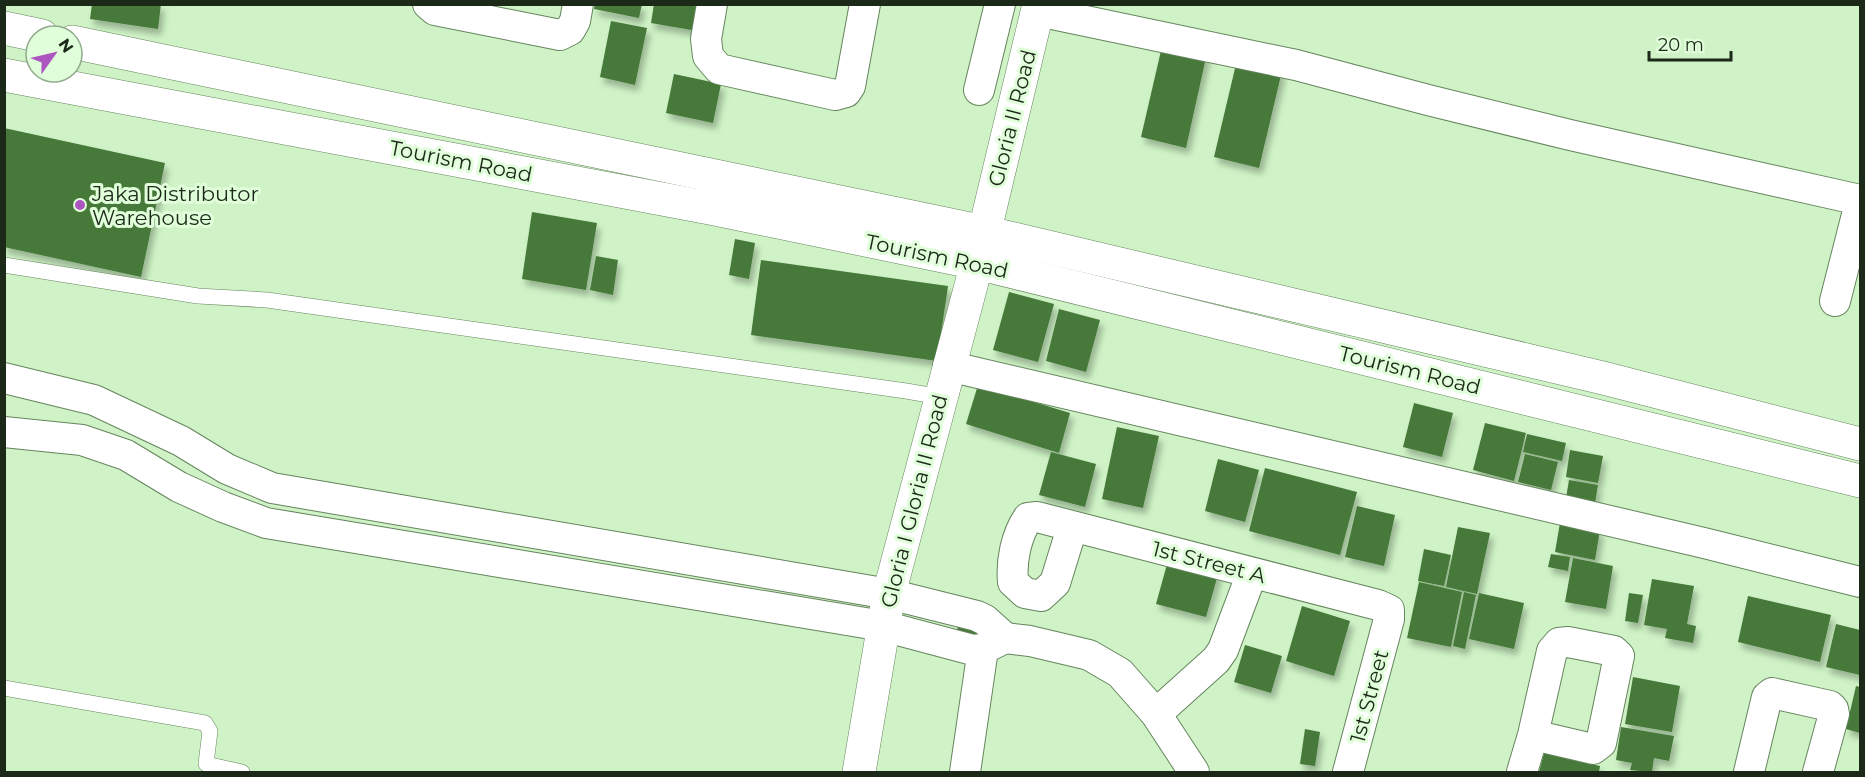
<svg xmlns="http://www.w3.org/2000/svg" width="1865" height="777" viewBox="0 0 1865 777" font-family="Montserrat,sans-serif">
<style>
.building{fill:#46793a;filter:url(#shadow)}
.lines{fill:none;stroke-linecap:round;stroke-linejoin:round}
.lane-casing{stroke:#65855d;stroke-width:16}
.street-casing{stroke:#65855d;stroke-width:32}
.secondary-casing{stroke:#65855d;stroke-width:34}
.lane{stroke:#fff;stroke-width:15}
.street{stroke:#fff;stroke-width:30}
.secondary{stroke:#fff;stroke-width:33}
.poi-dot{fill:#ad55c1;stroke:#e1feda;stroke-width:2}
.labels{text-anchor:middle;dominant-baseline:central;stroke-width:6;stroke-linejoin:round;paint-order:stroke}
.street-label{font-size:21px;fill:#1c2919;stroke:#e1feda}
.poi-label{font-size:21px;fill:#1c2919;stroke:#e1feda;text-anchor:start}
</style>
<defs>
<filter id="shadow"><feDropShadow dx="3.5" dy="6" stdDeviation="3" flood-color="#0004"/></filter>
</defs>
<rect width="100%" height="100%" fill="#cff3c6"/>
<!-- building -->
<g class="building">
<polygon points="92,4 161,4 158,29 90,19"/>
<polygon points="595,4 642,4 639,18 594,9"/>
<polygon points="654,4 707,4 703,32 651,23"/>
<polygon points="611,21 647,28 635,85 600,77"/>
<polygon points="1163,42 1207,53 1186,148 1141,137"/>
<polygon points="1237,60 1282,71 1259,168 1214,157"/>
<polygon points="674,74 721,84 713,123 666,113"/>
<polygon points="4,128 165,163 141,277 4,247"/>
<polygon points="532,212 597,223 586,290 522,279"/>
<polygon points="735,239 755,243 749,279 729,275"/>
<polygon points="596,256 618,260 613,295 590,290"/>
<polygon points="761,260 948,286 937,361 751,335"/>
<polygon points="1009,292 1054,304 1038,362 993,350"/>
<polygon points="1059,309 1100,320 1086,372 1046,361"/>
<polygon points="978,385 1070,413 1059,453 966,424"/>
<polygon points="1414,403 1453,413 1442,457 1403,447"/>
<polygon points="1485,423 1526,433 1514,481 1473,470"/>
<polygon points="1117,427 1159,436 1143,508 1102,499"/>
<polygon points="1527,434 1566,443 1562,461 1523,452"/>
<polygon points="1570,450 1603,456 1598,483 1566,477"/>
<polygon points="1051,452 1096,464 1085,507 1039,495"/>
<polygon points="1525,454 1558,462 1551,490 1518,482"/>
<polygon points="1218,459 1259,470 1245,522 1205,511"/>
<polygon points="1265,468 1357,492 1340,555 1249,531"/>
<polygon points="1569,480 1598,485 1595,503 1566,498"/>
<polygon points="1357,506 1395,515 1384,566 1345,557"/>
<polygon points="1560,523 1600,530 1595,560 1555,552"/>
<polygon points="1458,527 1490,533 1477,594 1446,587"/>
<polygon points="1424,549 1451,555 1444,586 1418,581"/>
<polygon points="1551,554 1570,557 1568,571 1548,567"/>
<polygon points="1169,557 1219,571 1206,617 1156,604"/>
<polygon points="1573,558 1613,566 1606,609 1565,602"/>
<polygon points="1652,579 1694,586 1687,624 1696,626 1693,643 1665,638 1667,629 1644,625"/>
<polygon points="1419,582 1462,592 1451,647 1407,638"/>
<polygon points="1464,592 1476,595 1465,649 1453,646"/>
<polygon points="1479,593 1524,603 1514,649 1469,639"/>
<polygon points="1629,593 1643,595 1638,623 1625,621"/>
<polygon points="1748,596 1831,615 1820,662 1738,642"/>
<polygon points="1302,606 1350,621 1334,676 1286,661"/>
<polygon points="958,624 984,628 981,645 956,641"/>
<polygon points="1836,624 1860,630 1860,675 1826,667"/>
<polygon points="1245,645 1282,656 1271,693 1234,682"/>
<polygon points="1633,677 1680,686 1672,732 1625,724"/>
<polygon points="1856,686 1860,687 1860,733 1846,729"/>
<polygon points="1621,727 1674,736 1669,761 1654,758 1652,772 1630,770 1632,763 1616,760"/>
<polygon points="1305,729 1320,732 1315,766 1300,764"/>
<polygon points="1544,753 1600,766 1599,772 1539,772"/>
</g>
<g class="lines">
<!-- lane casing -->
<g class="lane-casing">
<g id="lane">
<polyline points="4,265 198,296 267,300 906,391 941,397"/>
<polyline points="4,688 205,723 210,731 206,764 242,772"/>
</g>
</g>
<!-- street casing -->
<g class="street-casing">
<g id="street">
<polyline points="428,4 435,10 560,35 570,30 575,21 578,4"/>
<polyline points="712,4 706,39 708,56 719,69 835,95 846,92 850,86 865,4"/>
<polyline points="1038,11 1296,65 1428,100 1570,135 1860,200"/>
<polyline points="979,90 1000,4"/>
<polyline points="1835,301 1860,203"/>
<polyline points="948,366 1704,543 1860,582"/>
<polyline points="4,378 94,400 181,441 227,469 272,488 889,594 977,616 985,620 1005,638"/>
<polyline points="4,432 82,440 126,455 179,487 223,507 266,523 883,626 973,650 983,649 1005,638"/>
<path d="M1072 528 1055 583 1041 596 1025 593 1013 582C1011 561 1016 536 1028 518L1037 517 1378 605 1389 610V619L1348 772"/>
<polyline points="1005,638 1030,641 1089,655 1120,673 1156,714 1194,772"/>
<polyline points="1156,714 1216,660 1223,650 1252,573"/>
<polyline points="965,772 983,649"/>
<polyline points="1522,772 1533,735 1552,651 1559,643 1568,642 1614,651 1619,656 1601,743 1593,749 1533,735"/>
<polyline points="1749,772 1767,697 1772,693 1830,706 1833,709 1834,714 1818,772"/>
</g>
</g>
<!-- secondary casing -->
<g class="secondary-casing">
<g id="secondary">
<polyline points="4,28 42,36"/>
<polyline points="72,42 984,232 1603,378 1860,444"/>
<polyline points="4,75 710,208 977,263 1860,481"/>
<polyline points="859,772 889,594 977,263 1039,4"/>
</g>
</g>
<!-- lane -->
<use href="#lane" class="lane"/>
<!-- street -->
<use href="#street" class="street"/>
<!-- secondary -->
<use href="#secondary" class="secondary"/>
</g>
<!-- markers -->
<circle class="poi-dot" cx="80" cy="205" r="6"/>
<g class="labels">
<!-- street labels -->
<g class="street-label">
<text transform="translate(1012 118) rotate(-76)">Gloria II Road</text>
<text transform="translate(461 161) rotate(11)">Tourism Road</text>
<text transform="translate(937 256) rotate(12)">Tourism Road</text>
<text transform="translate(1410 370) rotate(14)">Tourism Road</text>
<text transform="translate(914 501) rotate(-76)">Gloria I Gloria II Road</text>
<text transform="translate(1209 562) rotate(14)">1st Street A</text>
<text transform="translate(1369 696) rotate(-75)">1st Street</text>
</g>
<!-- poi labels -->
<g class="poi-label">
<text x="92" y="193">Jaka Distributor<tspan x="92" dy="24">Warehouse</tspan></text>
</g>
</g>
<!-- border -->
<rect width="1865" height="777" fill="none" stroke="#1c2919" stroke-width="12"/>
<!-- north arrow -->
<g transform="translate(54 54) rotate(56)"><circle r="28" fill="#e1feda" stroke="#92a98d" stroke-width="1.5"/>
<path d="M0-4.5L10 22L0 15L-10 22Z" fill="#ad55c1"/>
<text y="-9" font-size="16" font-weight="bold" text-anchor="middle" fill="#1c2919">N</text>
</g>
<!-- scale -->
<path d="M1649 51v9h82v-9" fill="none" stroke="#1c2919" stroke-width="3"/>
<text x="1658" y="51" font-size="18" fill="#1c2919" stroke="#e1feda" stroke-width="4.5" paint-order="stroke">20 m</text>
</svg>
